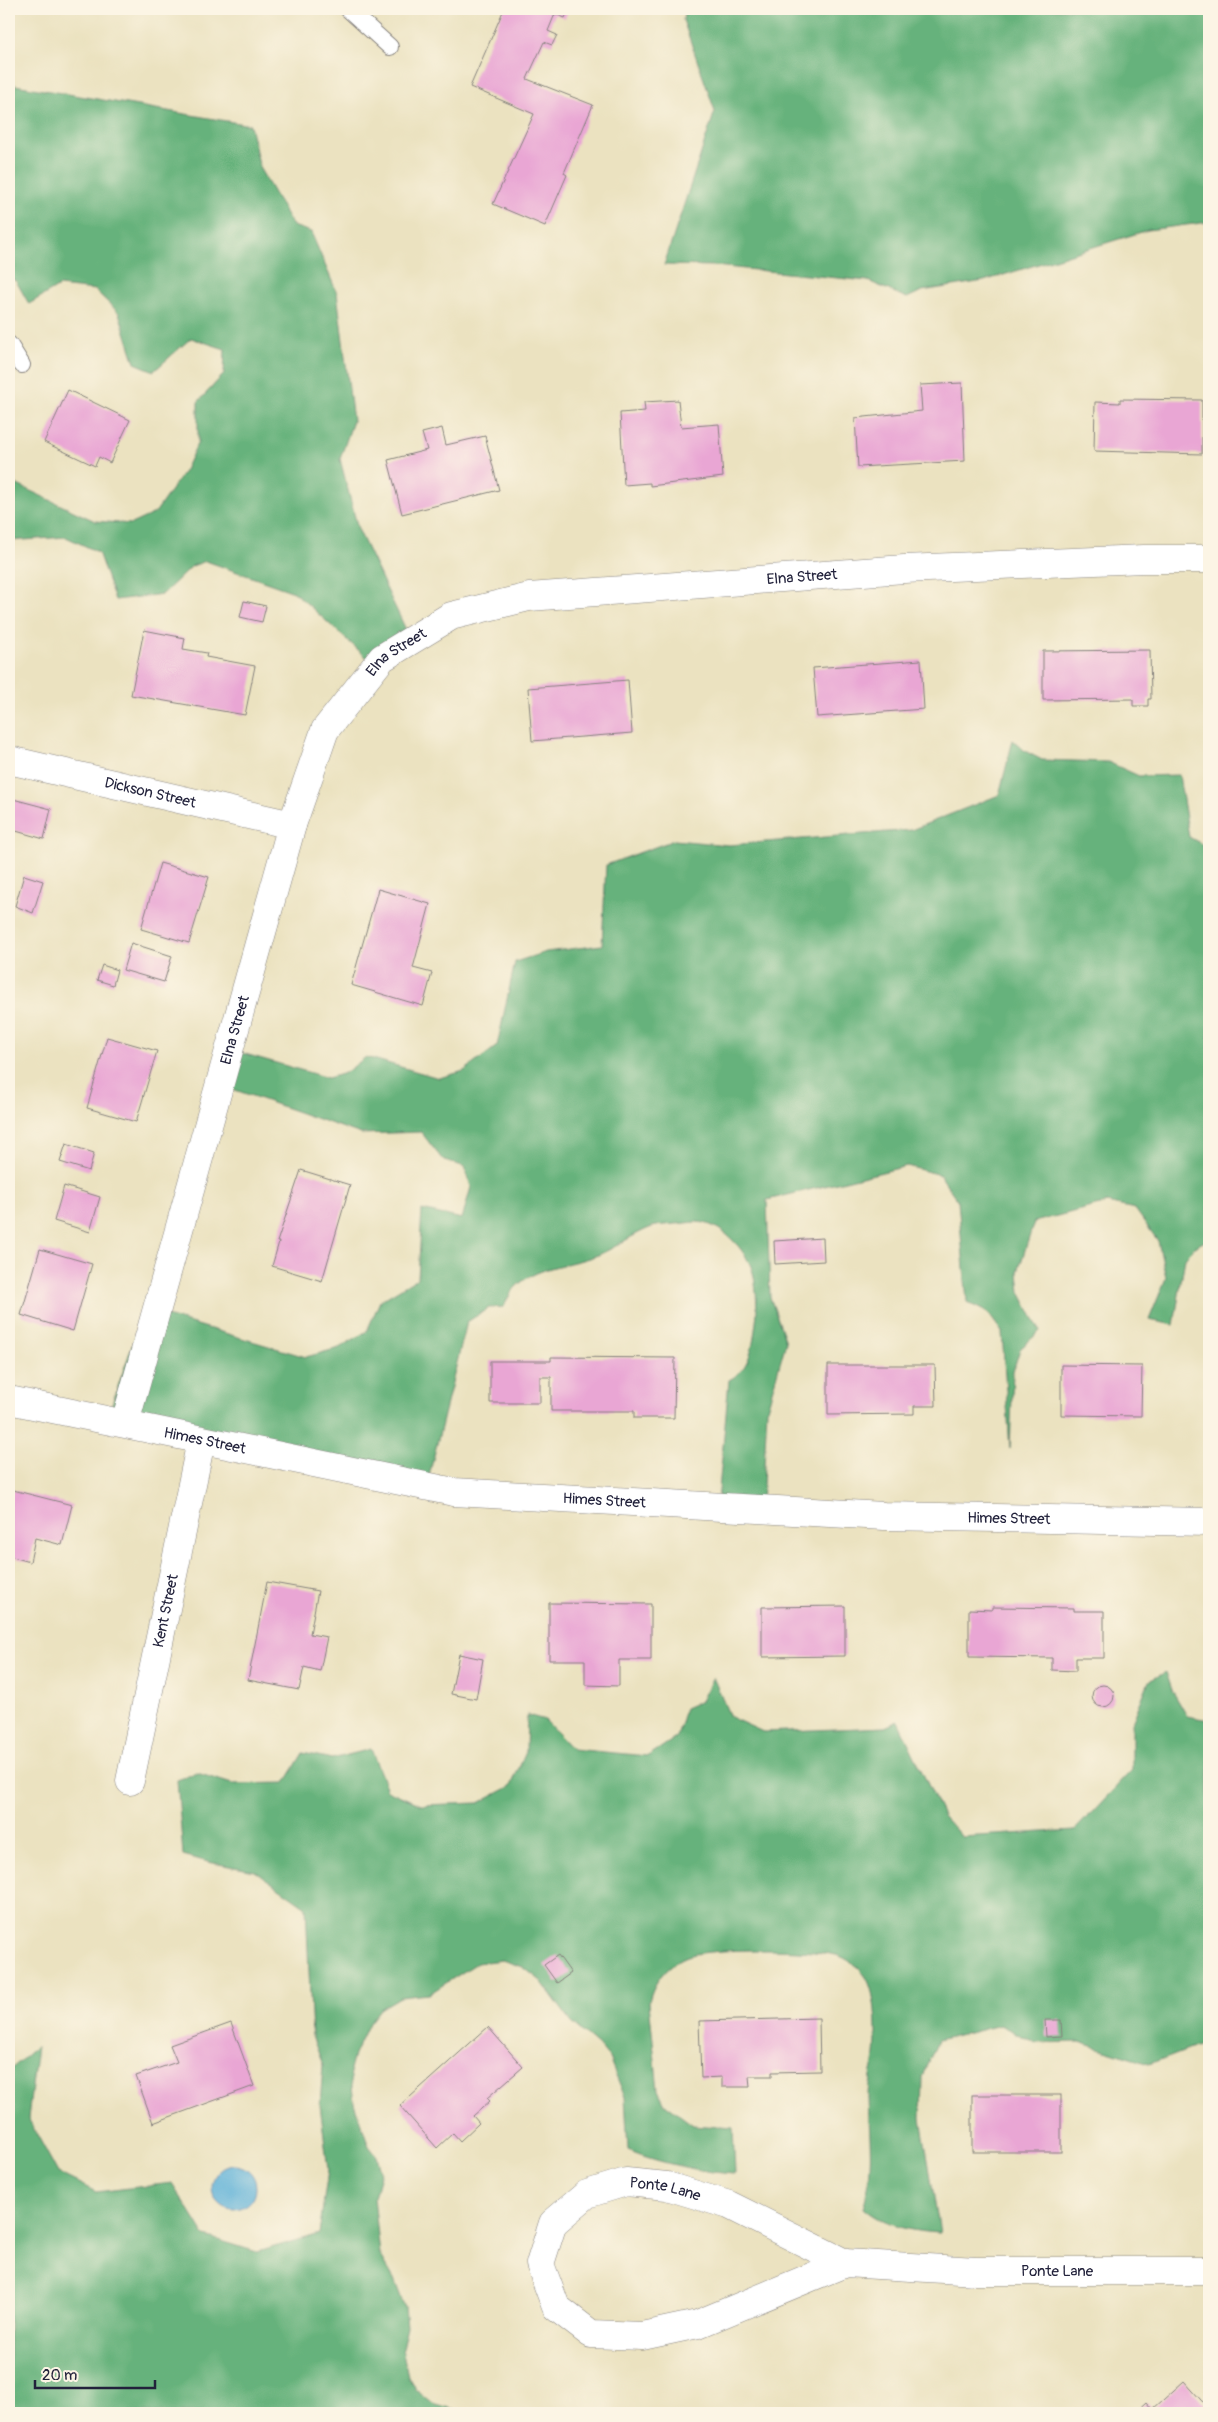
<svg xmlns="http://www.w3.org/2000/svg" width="1218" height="2422" viewBox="0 0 1218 2422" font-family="Pangolin,sans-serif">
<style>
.forest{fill:#66b27c;stroke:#446a5c}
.water{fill:#5cb0d8;stroke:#3f698a}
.building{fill:#e9a6d4}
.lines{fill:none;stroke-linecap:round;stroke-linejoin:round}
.service-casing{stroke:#86827e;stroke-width:18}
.minor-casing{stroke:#86827e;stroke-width:29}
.service{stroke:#fff;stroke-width:16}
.minor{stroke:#fff;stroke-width:28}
.labels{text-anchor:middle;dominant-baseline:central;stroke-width:4;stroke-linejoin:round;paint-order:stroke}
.street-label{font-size:15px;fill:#22223b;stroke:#fcf5e5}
</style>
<rect width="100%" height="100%" fill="#fcf5e5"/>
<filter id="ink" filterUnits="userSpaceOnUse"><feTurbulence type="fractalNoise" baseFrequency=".02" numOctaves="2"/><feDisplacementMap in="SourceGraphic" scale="10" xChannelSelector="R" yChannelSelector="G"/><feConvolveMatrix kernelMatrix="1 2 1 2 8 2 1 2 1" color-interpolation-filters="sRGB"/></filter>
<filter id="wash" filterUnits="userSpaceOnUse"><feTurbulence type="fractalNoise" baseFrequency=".0096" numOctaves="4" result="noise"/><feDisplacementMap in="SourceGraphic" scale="20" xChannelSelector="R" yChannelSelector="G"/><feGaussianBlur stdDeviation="1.12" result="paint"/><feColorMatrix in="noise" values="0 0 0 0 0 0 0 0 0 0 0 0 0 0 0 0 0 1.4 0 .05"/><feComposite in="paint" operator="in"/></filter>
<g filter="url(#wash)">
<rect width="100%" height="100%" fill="#ebe2c0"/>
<!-- forest -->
<g class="forest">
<polygon points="685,9 1209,9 1209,222 1148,230 984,281 922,291 907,298 868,281 715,266 664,265 715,111 683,20"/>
<polygon points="9,84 250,125 260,169 293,226 311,232 337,293 353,421 340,459 358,529 409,636 375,665 294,592 206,561 192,566 163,594 115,600 98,552 66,537 9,541 9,481 95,521 131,524 155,513 185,470 198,442 198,402 224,374 225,349 191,338 154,371 135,363 119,313 95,290 59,286 29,304 16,281 9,278"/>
<path d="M1013 740 1025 751 1042 760 1108 762 1139 776 1179 775 1189 837 1209 848V1239L1194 1247 1185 1258 1174 1325 1149 1320 1166 1278 1158 1241 1135 1209 1107 1203 1034 1222 1018 1272 1020 1292 1040 1331 1020 1349 1013 1371 1010 1449 1002 1332 988 1313 967 1302 958 1201 940 1175 907 1166 767 1200 770 1297 786 1342 767 1409 762 1504 718 1501 729 1380C751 1369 753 1345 756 1322 758 1310 756 1281 752 1269 744 1248 721 1223 697 1222 690 1222 682 1224 675 1224 667 1225 659 1225 652 1227 633 1234 617 1247 598 1255 563 1268 518 1266 504 1307L489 1308 467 1322 428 1480 106 1421 141 1320 153 1312 306 1357 339 1348 367 1331 380 1301 418 1278 422 1210 462 1219 471 1187 465 1167 442 1159 421 1132 361 1134 218 1084 228 1049 328 1078 345 1073 366 1057 439 1078 464 1071 497 1046 515 962 546 952 602 945 606 865 674 840 729 845 911 830 999 795Z"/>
<path d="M1166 1672 1172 1690 1187 1716 1209 1720V2041L1149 2064 1080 2042 1036 2043 1000 2025 938 2041 922 2076 921 2118 940 2233C913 2232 883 2226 863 2208 875 2168 869 2136 868 2096 868 2082 874 2068 875 2055 877 2034 877 1995 866 1977 860 1968 846 1957 836 1955 811 1949 706 1947 685 1957 667 1965 653 1982 649 2002L658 2090 665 2104 693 2125 733 2128 735 2174C706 2173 654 2162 628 2150L625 2097 609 2058 598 2045 572 2023 541 1981 523 1967 502 1960 477 1963 429 1994 400 1997 380 2009 369 2023 354 2055 350 2070 354 2103 369 2146 377 2156 381 2172 374 2197 380 2255 394 2279 405 2308 407 2326 402 2348 408 2376 415 2389 433 2404 464 2413H9V2071L37 2046 28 2118 58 2173 96 2192 172 2183 205 2236 257 2252 319 2234 328 2170 320 2105 323 2065 312 2036 306 1907 255 1871 208 1862 183 1855 177 1780 197 1773 232 1784 285 1783 303 1753 332 1759 371 1749 387 1790 421 1805 479 1803 511 1786 526 1752 527 1715 545 1720 572 1749 648 1756 677 1737 685 1708 701 1701 713 1677 730 1717 763 1732 885 1727 898 1721 943 1816 962 1837 1075 1830 1132 1770V1723L1149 1681Z"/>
</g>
<!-- water -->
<circle class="water" cx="234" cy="2187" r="22"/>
<g id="blocks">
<!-- building -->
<g class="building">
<polygon points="504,9 569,9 565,18 555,14 548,31 557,35 552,45 544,42 527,79 593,105 564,173 567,175 545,226 493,204 534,114 470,87"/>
<polygon points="962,383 965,461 858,467 855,418 922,411 920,385"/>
<polygon points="68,390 130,420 110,463 99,457 95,466 44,442"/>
<polygon points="1120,399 1202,400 1202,454 1094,451 1095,402 1120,403"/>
<polygon points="678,400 681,427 719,424 723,477 650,486 650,483 624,485 620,413 645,411 644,402"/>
<polygon points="442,428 446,445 485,436 499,490 402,514 388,460 427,450 422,433"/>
<polygon points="244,601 266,606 262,622 240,617"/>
<polygon points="144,630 185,638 183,649 207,653 206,657 255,666 245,715 131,695"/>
<polygon points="1150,650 1151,699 1148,699 1148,706 1133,706 1133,699 1043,700 1043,651"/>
<polygon points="921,660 924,709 817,717 813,668"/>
<polygon points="628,680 632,733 532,741 528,688"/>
<polygon points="13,799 51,809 44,839 9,829 9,814"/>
<polygon points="160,863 209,877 189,943 141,929"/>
<polygon points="24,875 43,881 33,913 15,906"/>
<polygon points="378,889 430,904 413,968 432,973 423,1006 351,985"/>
<polygon points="131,943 172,956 164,982 123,970"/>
<polygon points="102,965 117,970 113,985 97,980"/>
<polygon points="107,1037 157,1051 136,1122 87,1108"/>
<polygon points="66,1144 94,1153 89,1171 60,1162"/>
<polygon points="301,1170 350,1185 322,1281 272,1266 279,1242 277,1242"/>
<polygon points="64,1186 100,1197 90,1232 54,1221"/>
<polygon points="823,1238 824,1261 775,1264 774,1241"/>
<polygon points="40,1249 92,1264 73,1331 21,1315"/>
<polygon points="551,1357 675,1358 674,1418 634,1418 634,1411 551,1411 551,1377 540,1377 540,1403 490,1403 490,1361 551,1361"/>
<polygon points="828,1365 935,1365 936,1406 914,1406 914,1414 828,1415"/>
<polygon points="1061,1365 1142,1366 1141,1416 1061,1415"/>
<polygon points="13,1490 72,1505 62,1545 35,1538 30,1562 9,1556 9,1507"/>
<polygon points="267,1582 318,1591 310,1634 327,1637 320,1671 304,1667 299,1690 248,1680"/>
<polygon points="549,1603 651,1604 651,1660 619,1660 619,1686 585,1685 585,1660 549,1660"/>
<polygon points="845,1606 845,1656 762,1657 762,1607"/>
<polygon points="992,1607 1074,1608 1074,1611 1104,1611 1104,1658 1076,1658 1076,1671 1052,1670 1052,1658 969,1657 969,1609 992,1610"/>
<polygon points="459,1654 483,1659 476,1699 451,1694"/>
<circle cx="1103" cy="1696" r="11"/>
<polygon points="558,1955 571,1973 557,1983 544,1965"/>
<polygon points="819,2018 820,2071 772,2072 772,2076 749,2076 750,2087 722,2087 722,2077 701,2078 699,2021"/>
<polygon points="1045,2020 1061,2020 1062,2036 1046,2037"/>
<polygon points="231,2023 254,2086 153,2123 136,2076 177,2062 170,2045"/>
<polygon points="488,2027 523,2067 487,2098 490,2101 473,2116 479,2123 460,2141 453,2133 437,2148 400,2106"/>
<rect x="972" y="2095" width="89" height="57"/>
<polygon points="1184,2381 1209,2409 1209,2413 1135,2413 1147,2402 1153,2409"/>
</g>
</g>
</g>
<g filter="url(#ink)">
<use href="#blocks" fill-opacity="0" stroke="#86827e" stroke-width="1"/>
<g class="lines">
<!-- service casing -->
<g class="service-casing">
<g id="service">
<polyline points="348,9 390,47"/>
<polyline points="9,344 22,365"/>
</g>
</g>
<!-- minor casing -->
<g class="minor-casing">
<g id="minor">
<path id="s1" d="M9 760 292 825"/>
<path id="s2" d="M9 1400 454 1492 884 1516 1209 1522"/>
<path id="s3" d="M125 1423 292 825 325 730 382 658 451 616 529 597 904 569 1144 559H1209"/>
<path id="s4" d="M130 1781 201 1441"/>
<path id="s5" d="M845 2263 698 2324 642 2336 591 2334 556 2307 540 2264 553 2223 587 2194 626 2182 667 2186 729 2205 845 2263 976 2271H1209"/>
</g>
</g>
<!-- service -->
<use href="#service" class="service"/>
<!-- minor -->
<use href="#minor" class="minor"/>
</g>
</g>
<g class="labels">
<!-- street labels -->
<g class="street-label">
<text stroke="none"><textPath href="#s3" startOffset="1248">Elna Street</textPath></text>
<text stroke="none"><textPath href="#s3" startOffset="828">Elna Street</textPath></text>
<text stroke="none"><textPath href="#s1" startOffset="145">Dickson Street</textPath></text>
<text stroke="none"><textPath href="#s3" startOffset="408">Elna Street</textPath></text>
<text stroke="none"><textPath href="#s2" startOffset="200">Himes Street</textPath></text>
<text stroke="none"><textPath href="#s2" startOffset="605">Himes Street</textPath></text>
<text stroke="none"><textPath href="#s2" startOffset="1010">Himes Street</textPath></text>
<text stroke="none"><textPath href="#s4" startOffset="174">Kent Street</textPath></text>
<text stroke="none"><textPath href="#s5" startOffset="526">Ponte Lane</textPath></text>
<text stroke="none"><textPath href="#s5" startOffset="934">Ponte Lane</textPath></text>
</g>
</g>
<!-- margin -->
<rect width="1218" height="2422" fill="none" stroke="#fcf5e5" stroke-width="30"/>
<!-- scale -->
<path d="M35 2380v8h120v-8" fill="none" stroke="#22223b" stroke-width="2.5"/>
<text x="42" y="2380" font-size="15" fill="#22223b" stroke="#fcf5e5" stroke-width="4" paint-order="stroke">20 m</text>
</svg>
